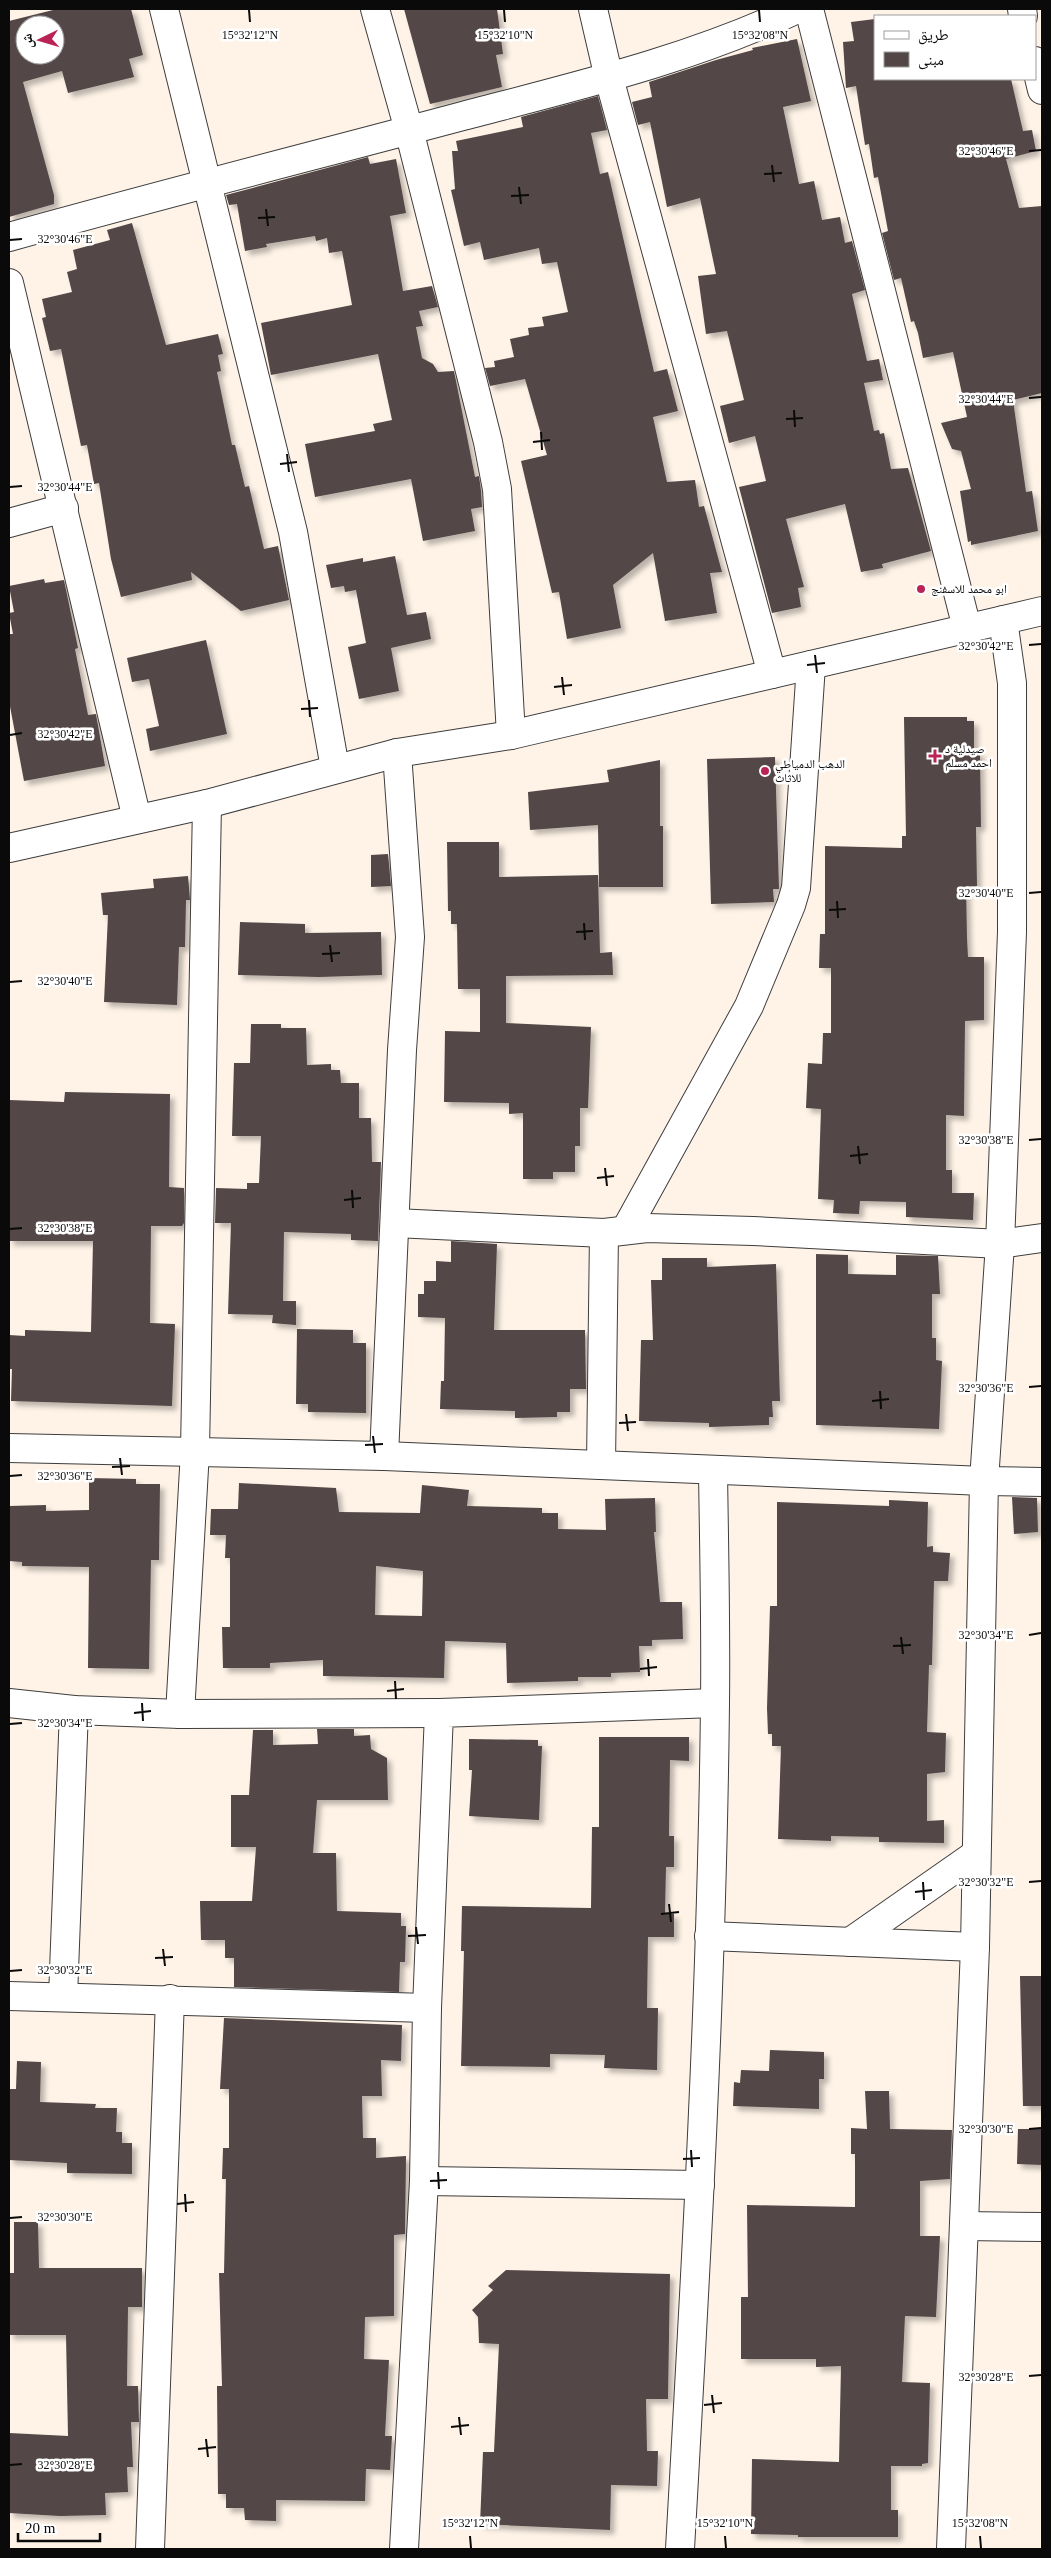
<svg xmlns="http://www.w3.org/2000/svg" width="1051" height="2558" viewBox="0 0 1051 2558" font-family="'Times New Roman','Noto Naskh Arabic',serif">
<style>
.building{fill:#524746;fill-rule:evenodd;filter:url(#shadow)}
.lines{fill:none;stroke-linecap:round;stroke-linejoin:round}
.minor-casing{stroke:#3d3d3d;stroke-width:30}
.minor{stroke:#fff;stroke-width:28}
.ticks{fill:none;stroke:#0a0a0a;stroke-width:2}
.poi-dot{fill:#b92358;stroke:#fff;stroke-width:2}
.labels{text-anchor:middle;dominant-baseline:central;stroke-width:5;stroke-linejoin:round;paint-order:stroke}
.poi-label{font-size:12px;fill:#0a0a0a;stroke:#fff;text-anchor:start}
.ticks-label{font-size:12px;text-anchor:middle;fill:#0a0a0a;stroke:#fff;stroke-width:5;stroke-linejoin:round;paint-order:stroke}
</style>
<defs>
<filter id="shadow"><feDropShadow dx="4.5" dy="4.5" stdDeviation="2.5" flood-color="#0004"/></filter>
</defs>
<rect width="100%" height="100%" fill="#fff3e7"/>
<!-- building -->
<g class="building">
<path d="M57 9H131L143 55 129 59 134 77 68 93 62 71 23 82 54 195V204L9 217V21ZM25 25H55V55H25Z"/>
<polygon points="404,9 497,9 503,54 496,55 502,87 430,104"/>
<polygon points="875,19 875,79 1011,79 1023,131 1032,130 1036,151 1006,159 1019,208 1042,206 1042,393 1013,400 1026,492 1032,491 1038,531 971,545 971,541 968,542 960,491 971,489 961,451 952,449 941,423 967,417 953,352 923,358 918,333 914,321 911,322 901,278 894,280 882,233 888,231 878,177 874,178 869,144 865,145 856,86 846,88 843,42 854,41 851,22"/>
<polygon points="797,39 811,101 783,107 799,184 814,181 822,220 840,217 845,243 852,241 865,290 852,294 867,361 879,359 883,380 864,383 874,431 879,430 880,434 884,433 891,469 908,468 931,551 882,564 883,568 861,572 845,504 786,519 804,587 798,588 801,607 772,613 739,487 766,481 755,436 729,443 720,406 744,400 727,331 706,334 698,276 716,274 700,198 667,207 650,122 638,125 632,102 652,97 649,82 716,60 753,50 752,48"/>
<polygon points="598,96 607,130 591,133 600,174 608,172 654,372 667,369 678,411 653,417 667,482 695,480 699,507 704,506 722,572 710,573 717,613 665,621 653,553 613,585 621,628 567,639 559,592 552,593 521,461 547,455 525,379 490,386 485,368 495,367 494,361 514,357 510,339 529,335 528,328 544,326 542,317 568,312 557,262 542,264 539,248 484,260 480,242 464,246 451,190 455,189 452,151 458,151 456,141 523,127 521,117"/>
<polygon points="368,157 370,164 396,159 406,213 390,216 403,291 432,286 438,307 419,311 423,326 416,327 422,358 433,364 438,372 454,371 475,477 479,476 481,491 482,507 471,509 475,531 423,541 411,479 315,497 305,444 375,431 373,424 392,420 378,354 271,375 261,323 352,305 342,251 329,253 327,238 316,241 315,236 266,244 267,247 245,251 237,204 229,205 226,195"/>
<polygon points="132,223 166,345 218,334 223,354 218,355 221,371 217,372 232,445 235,445 245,487 249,486 264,549 278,546 289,600 241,611 191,572 192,580 121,597 111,559 99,483 94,484 87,445 81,446 61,349 50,351 42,318 46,317 42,299 72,292 67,272 77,269 73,250 110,240 107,230"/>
<polygon points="395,556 407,615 426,612 431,639 391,648 399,691 359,699 348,647 366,643 356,590 345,592 344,586 331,588 326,565 363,558 363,562"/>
<polygon points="44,579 45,583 64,580 78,648 75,649 88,715 96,714 105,766 24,781 9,701 9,634 13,634 9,613 14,612 9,586"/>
<polygon points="206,640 227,734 150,751 146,729 159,726 149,679 132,682 127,658"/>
<polygon points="904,717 967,717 967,721 974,721 974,752 980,752 981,827 976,827 977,886 966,886 967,938 968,957 984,957 984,1020 965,1021 964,1116 946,1115 946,1170 952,1170 952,1193 974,1193 973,1220 906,1217 906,1202 860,1201 859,1214 833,1213 834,1200 818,1199 821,1109 806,1108 808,1063 822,1064 823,1033 831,1033 831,968 819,968 820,934 825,934 825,846 902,848 902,836 906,836"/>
<polygon points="775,757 779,889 773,889 774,902 711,904 707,759"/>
<polygon points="660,760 660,826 663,826 663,887 599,887 598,825 530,830 528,792 609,782 607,770"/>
<polygon points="447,842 499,842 499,877 598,875 600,953 612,952 613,975 506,976 506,1023 591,1027 588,1108 580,1108 580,1146 575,1146 575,1172 553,1172 553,1179 523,1179 523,1113 509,1114 509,1103 444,1102 445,1031 480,1032 480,989 458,989 457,924 451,924 451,911 448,911"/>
<polygon points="388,854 391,886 371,887 371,855"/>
<polygon points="188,876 190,900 186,900 185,947 179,947 177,1005 104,1002 108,915 103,915 101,893 154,888 153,879"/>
<polygon points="240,922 305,924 305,933 381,932 382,975 319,977 238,975"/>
<polygon points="251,1024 281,1024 281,1028 306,1028 307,1065 331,1064 331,1070 340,1070 341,1083 359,1083 359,1118 371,1118 372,1162 381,1162 378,1241 351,1240 351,1234 284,1232 283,1301 296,1301 296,1325 272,1323 273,1315 228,1314 231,1223 215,1223 216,1188 247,1189 247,1183 259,1183 261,1136 232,1136 234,1063 250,1063"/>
<polygon points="65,1092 170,1094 169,1187 184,1188 184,1223 182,1226 151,1226 150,1323 175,1324 172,1406 11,1401 12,1369 9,1369 9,1335 25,1336 25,1330 91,1332 93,1241 9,1241 9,1100 64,1102"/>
<polygon points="451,1241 497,1244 494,1330 585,1330 586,1389 570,1389 570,1412 557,1412 557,1417 515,1418 515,1411 440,1409 441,1381 444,1381 445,1318 418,1317 418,1294 424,1294 424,1281 436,1281 436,1261 451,1262"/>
<polygon points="816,1254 848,1255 848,1274 896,1275 896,1255 938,1256 940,1294 932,1294 932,1338 936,1338 936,1360 942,1361 939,1429 816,1425"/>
<polygon points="662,1258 707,1258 707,1267 776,1264 780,1401 772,1401 773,1417 769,1417 769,1425 709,1427 709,1423 639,1421 641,1340 653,1340 651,1280 662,1280"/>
<polygon points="297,1329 353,1330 353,1343 366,1343 366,1413 308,1412 308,1404 296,1404"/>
<polygon points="89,1478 136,1479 136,1484 160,1484 159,1560 151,1560 149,1669 88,1668 89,1567 22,1566 22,1562 9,1561 9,1506 46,1505 46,1511 89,1510"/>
<path d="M239 1483 336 1488 339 1512 420 1513 422 1485 469 1490 467 1506 542 1508V1513H558V1529L606 1530 605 1499 655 1498 656 1532H654L660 1602H682L683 1639 652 1640V1646H639L640 1672 611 1673V1677H578V1681L507 1683 506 1643 445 1641 444 1678 323 1676V1660L270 1663V1668H223L222 1627H230V1558H225L226 1535H210L211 1509H238ZM376 1566 423 1571 422 1616 375 1615Z"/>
<polygon points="1012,1497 1037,1498 1038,1532 1014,1534"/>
<polygon points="889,1500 928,1502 927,1547 933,1546 933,1552 950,1553 948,1581 934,1581 932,1665 929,1665 927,1732 946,1733 945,1772 927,1774 927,1821 944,1820 944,1843 879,1842 879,1837 831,1836 831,1841 778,1839 781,1746 772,1746 772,1734 768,1734 767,1708 770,1606 777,1606 777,1502 889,1506"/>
<polygon points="317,1729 354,1729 354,1736 370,1735 371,1749 387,1758 388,1800 317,1800 313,1853 336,1853 337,1911 401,1913 401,1926 406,1926 405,1962 400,1962 399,1992 234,1987 234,1958 225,1958 225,1940 201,1940 200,1901 252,1901 256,1847 231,1847 231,1795 249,1795 253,1730 273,1730 273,1745 318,1744"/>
<polygon points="599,1737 689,1737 689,1761 670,1760 669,1836 674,1836 674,1867 666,1867 665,1913 674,1914 674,1937 648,1937 647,2008 658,2008 657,2070 604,2068 605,2055 550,2054 550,2067 461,2066 464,1951 461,1951 462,1906 591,1908 592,1827 599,1827"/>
<polygon points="469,1739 538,1740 538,1746 542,1746 539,1820 469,1816 472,1770 469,1770"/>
<polygon points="1020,1976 1042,1976 1042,2106 1023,2106"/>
<polygon points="224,2018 402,2025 401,2061 381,2060 382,2096 362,2096 363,2138 376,2138 376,2158 406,2156 405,2234 394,2235 394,2316 365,2317 364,2359 389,2360 385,2436 392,2436 390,2470 366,2469 365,2501 276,2500 276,2521 245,2520 244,2508 226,2508 226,2494 218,2494 217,2386 222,2386 219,2273 224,2273 226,2179 222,2179 223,2148 229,2148 229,2089 220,2089"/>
<polygon points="770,2050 824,2052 824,2079 819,2079 819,2109 733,2106 734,2082 740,2083 741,2070 769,2071"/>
<polygon points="17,2061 41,2062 40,2102 96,2104 95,2108 117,2108 116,2132 122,2132 122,2143 132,2143 132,2174 67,2173 67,2163 9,2160 9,2089 16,2089"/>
<polygon points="865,2091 889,2091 890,2129 952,2130 950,2179 920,2181 920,2236 940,2236 936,2317 905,2316 902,2382 930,2383 928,2463 922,2464 922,2466 891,2466 891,2510 898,2510 898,2537 798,2537 798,2535 751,2534 752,2459 839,2462 841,2366 816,2367 816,2359 741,2359 741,2297 748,2297 747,2205 855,2207 855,2154 851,2154 851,2128 867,2129"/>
<polygon points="1018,2129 1042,2129 1042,2165 1017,2164"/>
<polygon points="14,2222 38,2222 39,2268 142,2268 142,2307 128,2307 127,2386 138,2386 139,2422 131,2422 133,2467 127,2467 128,2492 105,2493 106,2515 60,2516 9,2513 9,2433 68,2436 66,2335 9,2335 9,2273 14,2273"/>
<polygon points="506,2270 670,2274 668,2399 646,2399 647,2451 658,2451 657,2486 611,2485 610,2530 480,2524 483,2452 494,2452 499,2344 479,2343 478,2317 472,2310 493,2290 488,2286"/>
</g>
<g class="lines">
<!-- minor casing -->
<g class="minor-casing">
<g id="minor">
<polyline points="164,9 293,532 335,768"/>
<polyline points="375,9 409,130 488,442 497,489 511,735"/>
<polyline points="593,9 609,78 772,674"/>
<polyline points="809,9 967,628"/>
<polyline points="1022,9 1023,16"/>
<polyline points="1035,61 1042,90"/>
<path d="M9 237C159 195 309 157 459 117 573 87 690 60 797 9"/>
<polyline points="9,283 137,819"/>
<polyline points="9,523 64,508"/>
<polyline points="9,848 207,804 397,753 511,735 1042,611"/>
<polyline points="395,1223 604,1233 647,1228 753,1231 1000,1244 1042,1238"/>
<polyline points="626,1229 749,1006 791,905 796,888 811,665"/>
<polyline points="9,1448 384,1456 984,1481 1042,1482"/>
<polyline points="384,1456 402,1050 410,937 397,753"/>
<polyline points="601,1465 604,1233"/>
<polyline points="9,1703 74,1710 180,1714 195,1451 207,804"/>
<polyline points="180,1714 439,1713"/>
<polyline points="709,1936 975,1947"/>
<polyline points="850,1942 976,1854"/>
<polyline points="9,1996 427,2008"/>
<polyline points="63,1997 74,1710"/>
<polyline points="424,2181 700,2185"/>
<polyline points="965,2226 1042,2227"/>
<polyline points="150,2549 170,1999"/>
<polyline points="404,2549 424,2181 427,2008 439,1713 715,1703"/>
<path d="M680 2549C696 2268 712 1985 715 1703 716 1625 714 1547 713 1470"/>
<polyline points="951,2549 975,1947 984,1481 1000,1244 1012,932 1012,683 1003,620"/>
</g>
</g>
<!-- minor -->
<use href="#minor" class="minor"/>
</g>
<!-- ticks -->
<path class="ticks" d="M249 10 250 22M504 10 505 22M759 10 760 22M1029 151 1041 150M772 165 774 182M764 174 782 173M519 187 521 204M511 196 529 195M266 209 268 226M258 218 275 217M10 240 22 239M1029 398 1041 397M794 410 795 427M786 419 803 418M541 432 542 450M533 442 550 440M287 454 289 472M280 464 297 462M10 487 22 486M1029 645 1041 644M815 655 817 673M807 665 825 663M562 677 564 695M554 687 572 685M309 700 310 717M301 709 318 708M10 735 22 733M1029 893 1041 892M837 901 838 918M829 910 846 909M584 923 585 940M576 932 593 931M330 945 332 962M322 954 340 953M10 982 22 981M1029 1140 1041 1139M858 1146 860 1164M850 1156 868 1154M605 1168 607 1186M597 1178 614 1176M352 1190 353 1208M344 1200 361 1198M10 1229 22 1228M1029 1387 1041 1386M880 1391 881 1409M872 1401 889 1399M626 1414 628 1431M619 1423 636 1422M373 1436 375 1453M365 1445 383 1444M120 1458 122 1475M112 1467 130 1466M10 1476 22 1475M1029 1635 1041 1633M901 1637 903 1654M893 1646 911 1645M648 1659 649 1676M640 1669 657 1667M395 1681 396 1699M387 1691 404 1689M142 1703 143 1721M134 1713 151 1711M10 1724 22 1723M923 1882 924 1900M1029 1882 1041 1881M915 1892 932 1890M669 1904 671 1922M661 1914 679 1912M416 1927 418 1944M408 1936 426 1935M163 1949 165 1966M155 1958 173 1957M10 1971 22 1970M1029 2129 1041 2128M691 2150 692 2167M683 2159 700 2158M438 2172 439 2189M430 2181 447 2180M185 2194 186 2212M177 2204 194 2202M10 2218 22 2217M1029 2376 1041 2375M712 2395 714 2413M704 2405 722 2403M459 2417 461 2435M451 2427 469 2425M206 2439 208 2457M198 2449 216 2447M10 2465 22 2464M470 2536 471 2548M725 2536 726 2548M980 2536 981 2548"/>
<!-- markers -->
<g class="poi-dot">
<circle cx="921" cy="589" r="5"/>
<path d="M932.5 748.5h5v5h5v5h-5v5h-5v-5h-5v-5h5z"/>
<circle cx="765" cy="771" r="5"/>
</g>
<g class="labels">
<!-- poi labels -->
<g class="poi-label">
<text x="931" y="589">ابو محمد للاسفنج</text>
<text x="945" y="749">صيدلية د<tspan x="945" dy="14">احمد مسلم</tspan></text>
<text x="775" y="764">الدهب الدمياطي<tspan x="775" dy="14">للاثاث</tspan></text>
</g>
</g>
<g class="ticks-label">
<text x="250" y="39">15°32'12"N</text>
<text x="505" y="39">15°32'10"N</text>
<text x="760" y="39">15°32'08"N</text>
<text x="986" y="155">32°30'46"E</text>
<text x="65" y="243">32°30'46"E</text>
<text x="986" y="403">32°30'44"E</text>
<text x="65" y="491">32°30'44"E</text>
<text x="986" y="650">32°30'42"E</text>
<text x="65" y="738">32°30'42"E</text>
<text x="986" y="897">32°30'40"E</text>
<text x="65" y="985">32°30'40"E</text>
<text x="986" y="1144">32°30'38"E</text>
<text x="65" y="1232">32°30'38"E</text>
<text x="986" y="1392">32°30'36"E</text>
<text x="65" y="1480">32°30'36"E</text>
<text x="986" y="1639">32°30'34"E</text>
<text x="65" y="1727">32°30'34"E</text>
<text x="986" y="1886">32°30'32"E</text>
<text x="65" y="1974">32°30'32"E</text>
<text x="986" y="2133">32°30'30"E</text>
<text x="65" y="2221">32°30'30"E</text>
<text x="986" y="2381">32°30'28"E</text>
<text x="65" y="2469">32°30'28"E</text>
<text x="470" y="2527">15°32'12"N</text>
<text x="725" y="2527">15°32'10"N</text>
<text x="980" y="2527">15°32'08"N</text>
</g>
<!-- border -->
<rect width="1051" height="2558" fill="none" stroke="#0a0a0a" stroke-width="20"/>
<!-- legend -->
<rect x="874" y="15" width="162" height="65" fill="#ffffff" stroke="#9d9d9d"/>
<rect x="884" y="31" width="25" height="8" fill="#ffffff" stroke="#9d9d9d"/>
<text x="918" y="40" font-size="15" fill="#0a0a0a">طريق</text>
<rect x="884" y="52" width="25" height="15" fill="#524746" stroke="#9d9d9d"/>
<text x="918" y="65" font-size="15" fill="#0a0a0a">مبنى</text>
<!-- north arrow -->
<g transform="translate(40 40) rotate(265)"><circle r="24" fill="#ffffff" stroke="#9d9d9d"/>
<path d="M0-4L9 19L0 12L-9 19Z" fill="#b92358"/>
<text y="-8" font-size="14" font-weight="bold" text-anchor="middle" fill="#0a0a0a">ش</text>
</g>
<!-- scale -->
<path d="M18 2533v8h82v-8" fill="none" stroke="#0a0a0a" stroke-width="2.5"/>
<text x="25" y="2533" font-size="15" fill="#0a0a0a" stroke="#ffffff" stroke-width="4" paint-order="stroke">20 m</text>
</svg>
